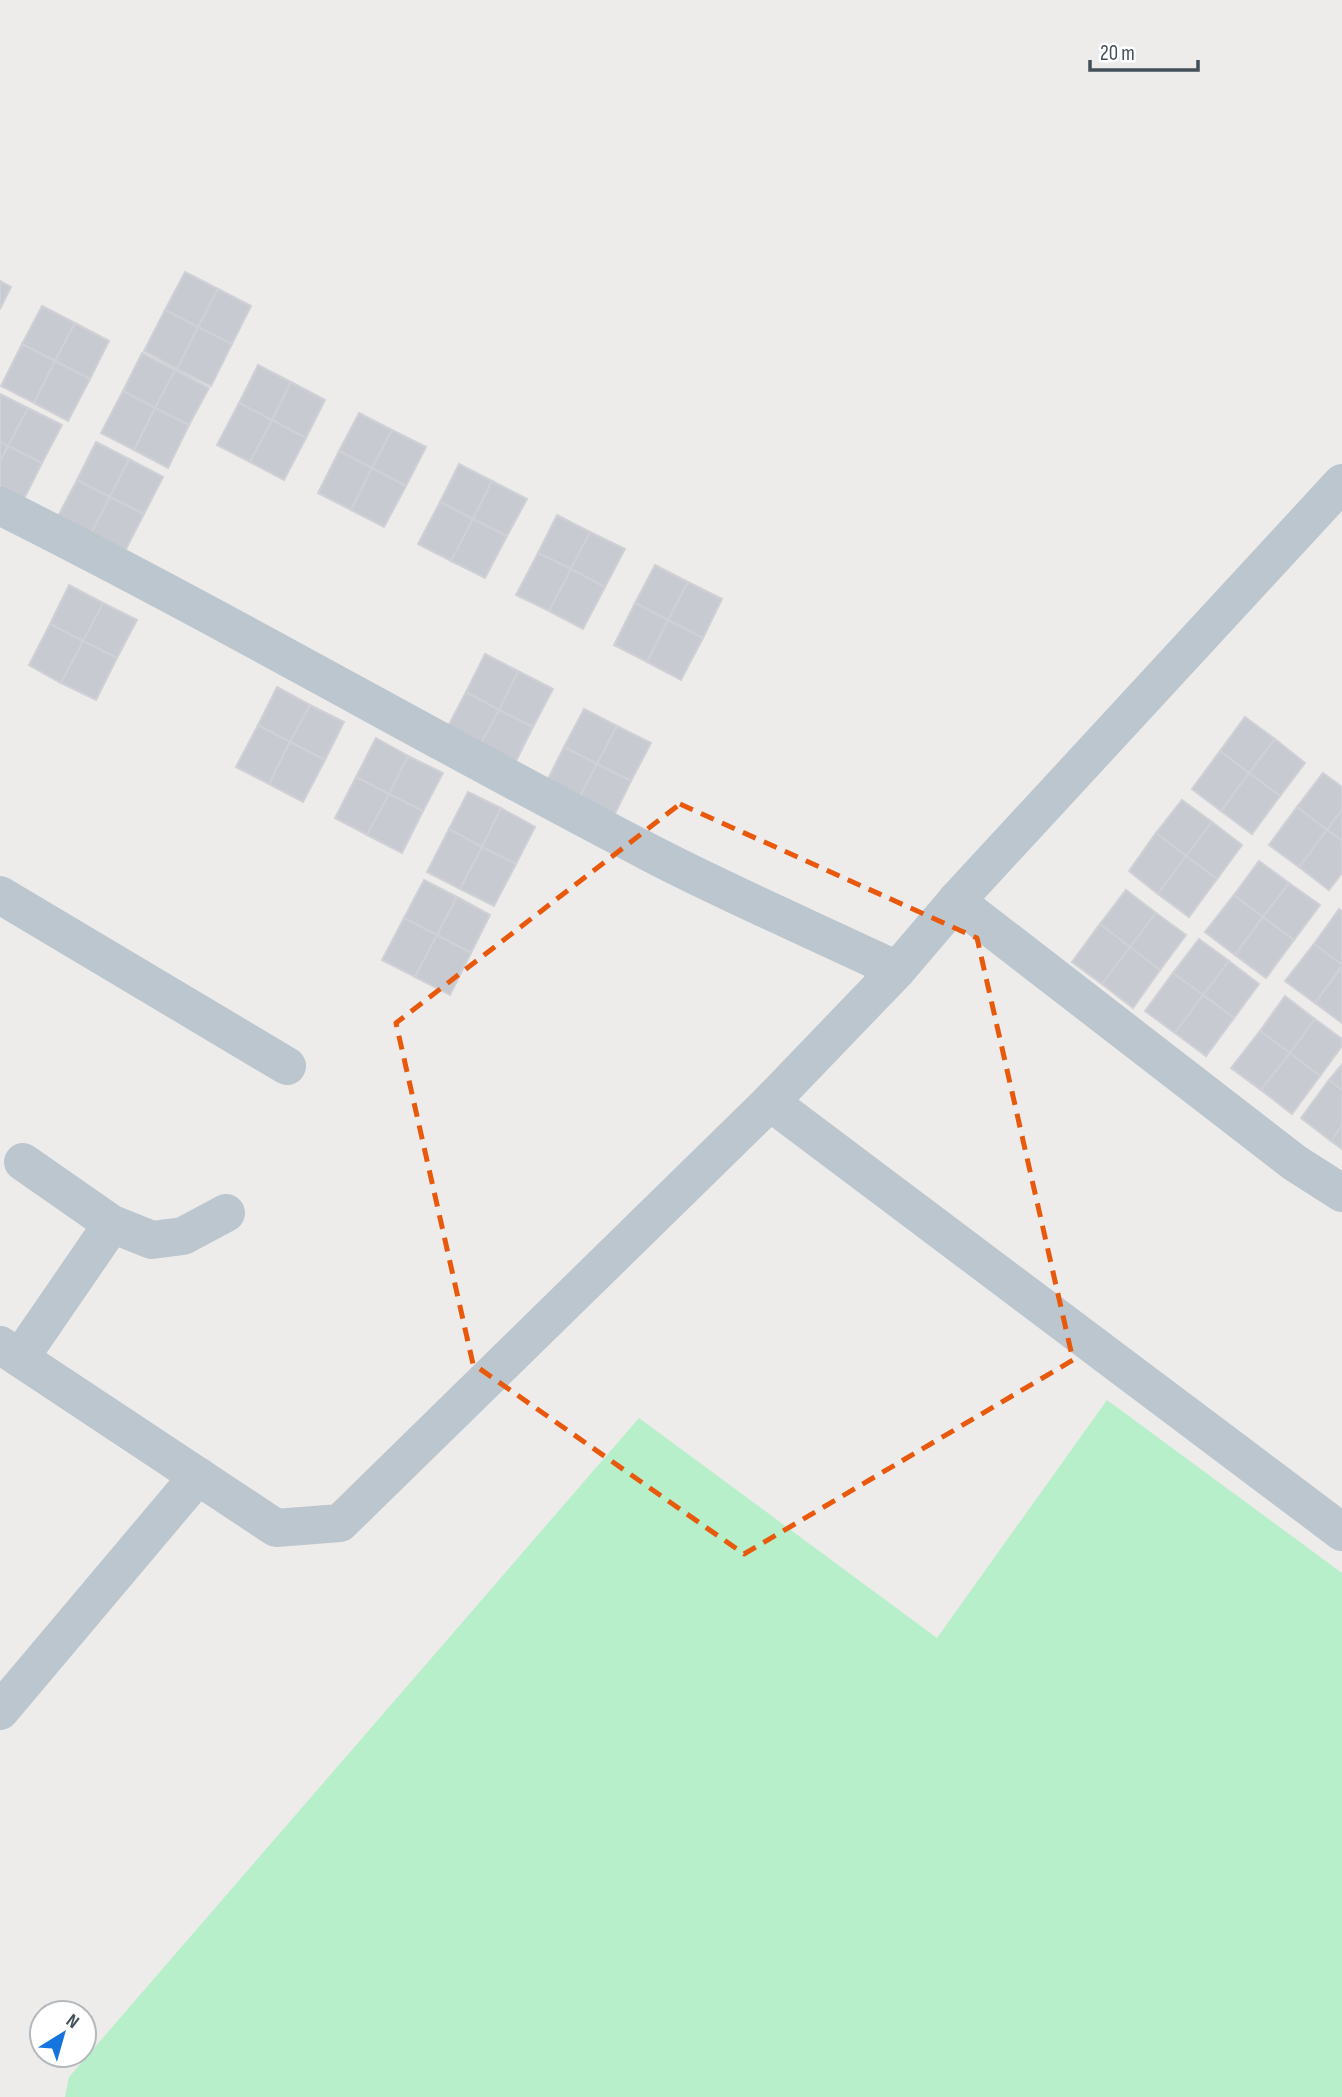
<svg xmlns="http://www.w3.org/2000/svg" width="1342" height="2097" viewBox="0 0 1342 2097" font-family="'Sofia Sans Condensed',sans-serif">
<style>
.green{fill:#b6efca}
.building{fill:#c7cad0;stroke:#cfd1d7;stroke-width:2}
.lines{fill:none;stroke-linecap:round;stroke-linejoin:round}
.minor{stroke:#bbc6ce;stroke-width:38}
.marked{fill:none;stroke:#e8590c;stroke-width:5;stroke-dasharray:14 9;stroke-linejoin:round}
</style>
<rect width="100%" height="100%" fill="#eeebeb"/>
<!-- green -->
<polygon class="green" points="1107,1400 1342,1573 1342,2097 65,2097 69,2077 639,1418 937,1638"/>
<!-- building -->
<g class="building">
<polygon points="185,272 218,289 198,327 165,310"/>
<polygon points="0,281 11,287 0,309"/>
<polygon points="218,289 251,306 232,344 198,327"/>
<polygon points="42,306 75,323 55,361 22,344"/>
<polygon points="165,310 198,327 177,369 144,351"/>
<polygon points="75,323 109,341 90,379 55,361"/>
<polygon points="198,327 232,344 211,386 177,369"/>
<polygon points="22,344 55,361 34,403 1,386"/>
<polygon points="142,353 175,370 155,408 123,391"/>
<polygon points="55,361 90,379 68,421 34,403"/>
<polygon points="258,365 291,382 272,420 239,403"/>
<polygon points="175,370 209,388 189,425 155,408"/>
<polygon points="291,382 325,400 306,438 272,420"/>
<polygon points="123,391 155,408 134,450 101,433"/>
<polygon points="0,394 28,408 8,446 0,442"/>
<polygon points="239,403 272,420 250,462 217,445"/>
<polygon points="28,408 62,425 42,463 8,446"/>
<polygon points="155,408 189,425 168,468 134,450"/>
<polygon points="359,413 392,430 372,468 339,451"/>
<polygon points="272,420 306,438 284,480 250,462"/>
<polygon points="392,430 426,447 406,486 372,468"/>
<polygon points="0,442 8,446 0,462"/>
<polygon points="96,442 129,459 110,497 77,480"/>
<polygon points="8,446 42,463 21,505 0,494 0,462"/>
<polygon points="339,451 372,468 351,510 318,493"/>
<polygon points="129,459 163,477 144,514 110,497"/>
<polygon points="459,464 492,481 473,519 440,502"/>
<polygon points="372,468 406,486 384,527 351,510"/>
<polygon points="77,480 110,497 88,539 55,522"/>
<polygon points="492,481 527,499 507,536 473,519"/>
<polygon points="110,497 144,514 122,557 88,539"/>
<polygon points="440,502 473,519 451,561 418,544"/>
<polygon points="557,515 590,532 571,569 538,553"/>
<polygon points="473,519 507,536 485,578 451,561"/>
<polygon points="590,532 625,549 605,587 571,569"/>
<polygon points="538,553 571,569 549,611 516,595"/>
<polygon points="655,565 688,582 668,620 635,603"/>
<polygon points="571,569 605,587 583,629 549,611"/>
<polygon points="688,582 722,599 703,638 668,620"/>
<polygon points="69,585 103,603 83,641 50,624"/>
<polygon points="103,603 137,620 117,658 83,641"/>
<polygon points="635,603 668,620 647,662 614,645"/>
<polygon points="668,620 703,638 681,680 647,662"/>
<polygon points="50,624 83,641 61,683 29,665"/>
<polygon points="83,641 117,658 96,700 61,683"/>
<polygon points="485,654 518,671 499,710 466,692"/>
<polygon points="518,671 553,689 533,727 499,710"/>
<polygon points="277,687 310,705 290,742 258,725"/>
<polygon points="466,692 499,710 477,751 444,734"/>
<polygon points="310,705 344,722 325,760 290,742"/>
<polygon points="584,709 617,726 597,764 564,747"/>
<polygon points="499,710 533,727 512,769 477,751"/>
<polygon points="1245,717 1275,739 1249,773 1220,751"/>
<polygon points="258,725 290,742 269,784 236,767"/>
<polygon points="617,726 651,743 631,781 597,764"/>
<polygon points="376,738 408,756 389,794 356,777"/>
<polygon points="1275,739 1305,763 1280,796 1249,773"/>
<polygon points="290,742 325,760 303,802 269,784"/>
<polygon points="564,747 597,764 575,806 543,789"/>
<polygon points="1220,751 1249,773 1221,811 1192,789"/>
<polygon points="408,756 443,773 423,811 389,794"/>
<polygon points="597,764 631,781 610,824 575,806"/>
<polygon points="1249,773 1280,796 1252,834 1221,811"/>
<polygon points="1323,773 1342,787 1342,809 1327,830 1297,807"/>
<polygon points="356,777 389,794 367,835 335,818"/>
<polygon points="468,792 501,808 482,847 449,829"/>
<polygon points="389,794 423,811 402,853 367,835"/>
<polygon points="1182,800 1212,822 1186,856 1156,833"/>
<polygon points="1297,807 1327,830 1299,867 1269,845"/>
<polygon points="501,808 535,827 516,864 482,847"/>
<polygon points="1342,809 1342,841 1327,830"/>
<polygon points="1212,822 1242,845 1217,879 1186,856"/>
<polygon points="449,829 482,847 460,889 427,872"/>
<polygon points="1327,830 1342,841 1342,873 1329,890 1299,867"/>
<polygon points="1156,833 1186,856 1158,894 1129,871"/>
<polygon points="482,847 516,864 494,906 460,889"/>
<polygon points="1186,856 1217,879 1189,917 1158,894"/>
<polygon points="1259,861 1289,883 1263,917 1234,895"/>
<polygon points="424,880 457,897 437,935 404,918"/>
<polygon points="1289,883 1320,905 1294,940 1263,917"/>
<polygon points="1126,890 1156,913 1130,947 1100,924"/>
<polygon points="1234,895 1263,917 1235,955 1205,932"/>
<polygon points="457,897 490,915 471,953 437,935"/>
<polygon points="1339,909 1342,911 1342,965 1314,944"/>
<polygon points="1156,913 1186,935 1160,970 1130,947"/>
<polygon points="1263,917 1294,940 1266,978 1235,955"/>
<polygon points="404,918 437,935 415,977 382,960"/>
<polygon points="1100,924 1130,947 1102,984 1072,962"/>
<polygon points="437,935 471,953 450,995 415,977"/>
<polygon points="1199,939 1229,961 1203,995 1173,973"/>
<polygon points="1314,944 1342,965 1315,1003 1285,981"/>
<polygon points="1130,947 1160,970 1133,1008 1102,984"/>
<polygon points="1229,961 1259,984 1234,1018 1203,995"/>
<polygon points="1342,967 1342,1023 1315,1003"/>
<polygon points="1173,973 1203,995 1175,1033 1145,1011"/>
<polygon points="1203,995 1234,1018 1206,1056 1175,1033"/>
<polygon points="1285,996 1315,1019 1290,1053 1260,1031"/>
<polygon points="1315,1019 1342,1039 1342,1046 1320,1076 1290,1053"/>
<polygon points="1260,1031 1290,1053 1261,1090 1231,1068"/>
<polygon points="1290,1053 1320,1076 1292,1114 1261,1090"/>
<polygon points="1342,1064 1342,1090 1329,1080"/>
<polygon points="1329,1080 1342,1090 1342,1126 1331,1141 1301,1118"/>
<polygon points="1342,1126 1342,1149 1331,1141"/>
</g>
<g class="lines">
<!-- minor -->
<g class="minor">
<path d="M0 506C222 617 437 743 658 857 736 897 817 932 897 970"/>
<polyline points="0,895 287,1066"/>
<polyline points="956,901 1295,1163 1342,1193"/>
<polyline points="770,1102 1342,1532"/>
<polyline points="23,1162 112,1224 152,1240 183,1236 226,1213"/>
<polyline points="0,1345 276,1528 340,1523 770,1102 897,970 956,901 1342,483"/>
<polyline points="20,1358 112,1224"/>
<polyline points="0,1711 198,1476"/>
</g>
</g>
<!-- marked area -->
<path class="marked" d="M680 804 977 938 1073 1360 744 1554 473 1364 396 1023Z"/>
<!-- north arrow -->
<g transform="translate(63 2034) rotate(37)"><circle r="33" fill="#ffffff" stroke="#b4b9bd" stroke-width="2"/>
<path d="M0-5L12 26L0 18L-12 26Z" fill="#1574de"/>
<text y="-10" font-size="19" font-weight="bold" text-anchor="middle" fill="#434f59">N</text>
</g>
<!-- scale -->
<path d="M1090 60v10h108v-10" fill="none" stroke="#434f59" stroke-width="3.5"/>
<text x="1100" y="60" font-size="21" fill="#434f59" stroke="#ffffff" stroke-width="5" paint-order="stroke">20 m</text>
</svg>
